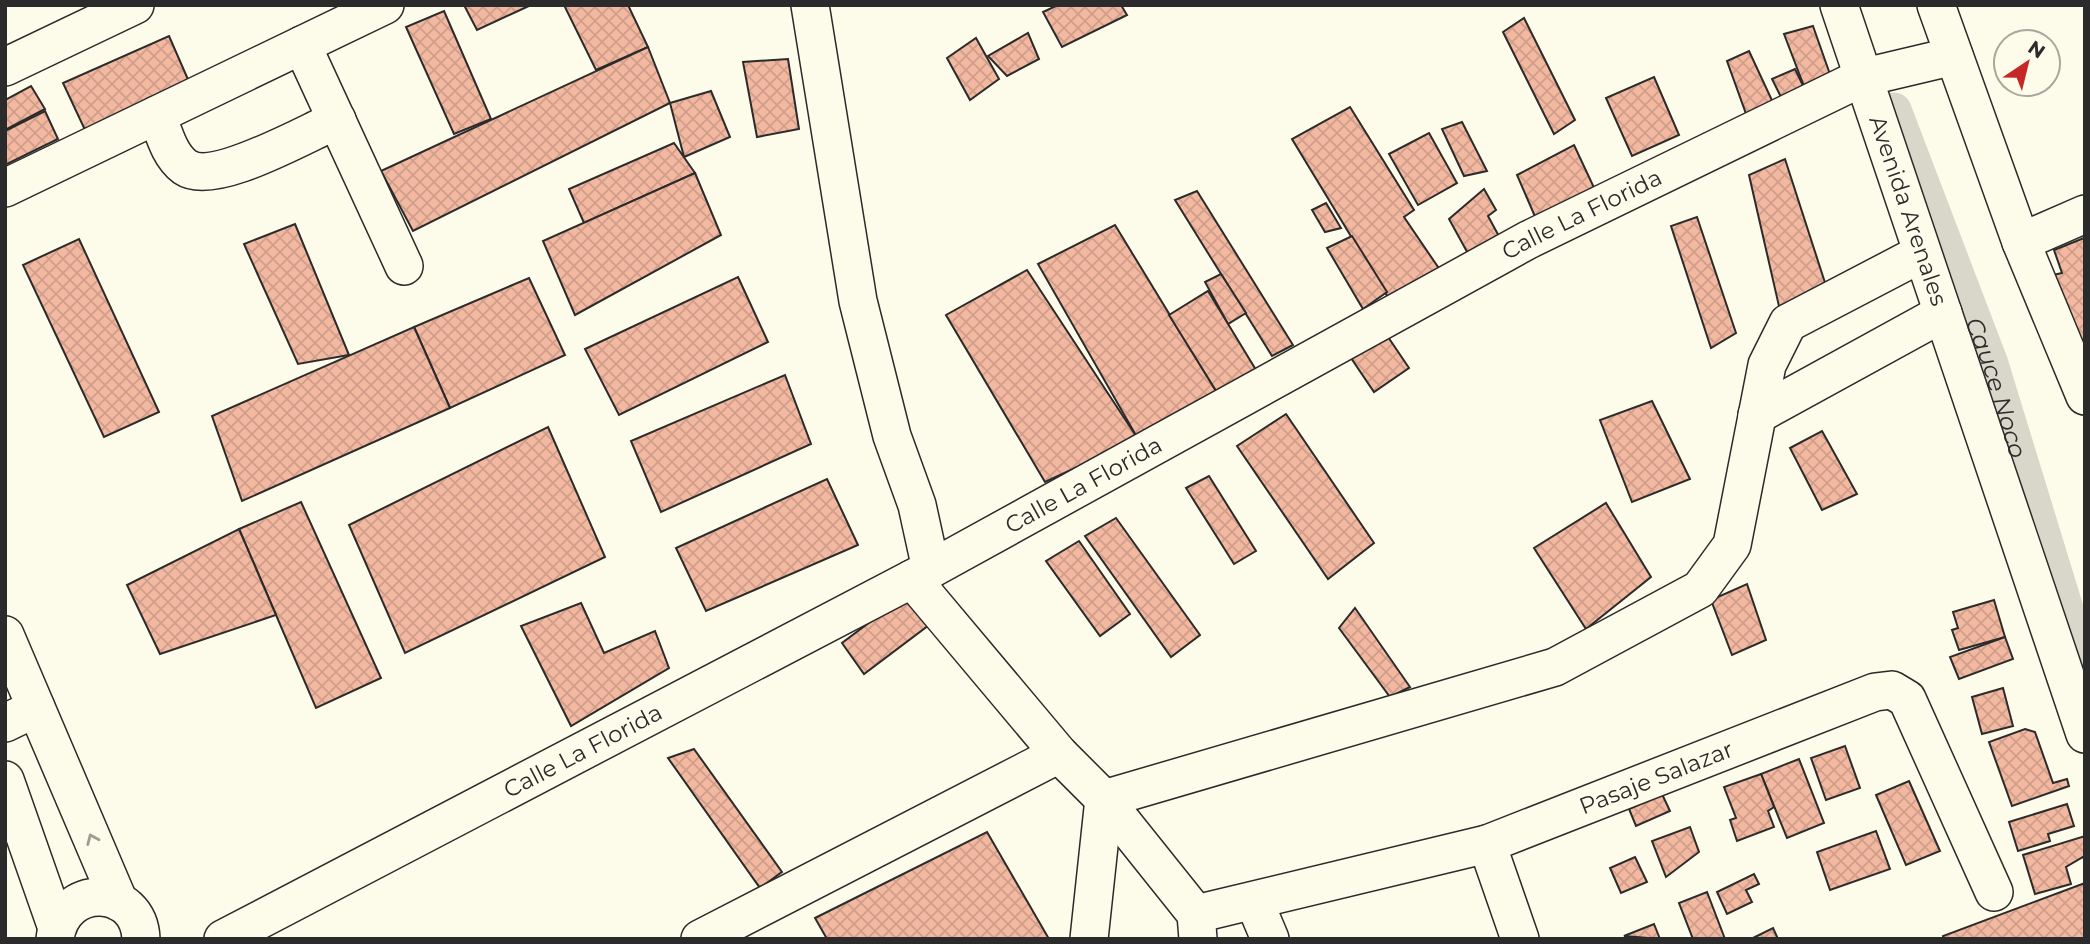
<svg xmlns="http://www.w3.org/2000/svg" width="2090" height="944" viewBox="0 0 2090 944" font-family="Montserrat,sans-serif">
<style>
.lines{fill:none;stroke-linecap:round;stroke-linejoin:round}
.canal{stroke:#d8d7c9;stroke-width:35}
.building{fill:url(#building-cross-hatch);stroke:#2b2b2b;stroke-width:2}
.minor-casing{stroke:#2b2b2b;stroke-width:40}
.minor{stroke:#fdfbea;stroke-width:37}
.oneway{stroke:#9e9d94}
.labels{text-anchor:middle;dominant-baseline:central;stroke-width:5;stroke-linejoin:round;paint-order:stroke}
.street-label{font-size:23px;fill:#2b2b2b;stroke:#fdfbea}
.water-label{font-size:24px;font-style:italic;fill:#2b2b2b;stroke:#fdfbea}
</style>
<defs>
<pattern id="building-cross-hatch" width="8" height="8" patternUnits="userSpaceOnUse" patternTransform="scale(1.75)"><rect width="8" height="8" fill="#f2b8a0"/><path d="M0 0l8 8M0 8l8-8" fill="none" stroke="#d09e8a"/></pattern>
</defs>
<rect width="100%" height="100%" fill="#fdfbea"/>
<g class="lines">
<!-- canal -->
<path class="canal" id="s1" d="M1894 110 1991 364 2085 671"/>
</g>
<!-- building -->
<g class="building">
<polygon points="464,5 531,5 477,30"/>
<polygon points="564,5 628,5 648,47 596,70"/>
<polygon points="1058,5 1121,5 1127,15 1062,47 1043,12"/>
<polygon points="444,11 491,119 454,134 406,27"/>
<polygon points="1524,18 1575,120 1554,134 1503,32"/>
<polygon points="1813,26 1832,80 1807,94 1784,34"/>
<polygon points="1028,33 1039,59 1007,76 988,56"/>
<polygon points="169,36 190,84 85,130 63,83"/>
<polygon points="976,38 999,79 970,100 947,58"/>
<polygon points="648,47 670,103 413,231 381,171"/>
<polygon points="1749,51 1776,109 1749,122 1727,61"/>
<polygon points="788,59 799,129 757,137 743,62"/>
<polygon points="1795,69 1807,94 1785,105 1772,79"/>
<polygon points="1654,77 1679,135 1632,156 1606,98"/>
<polygon points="31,86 45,109 5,130 5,100"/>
<polygon points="711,91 730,137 684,157 670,103"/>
<polygon points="1350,107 1414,210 1404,217 1440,270 1389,299 1292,139"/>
<polygon points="45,111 58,139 5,165 5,131"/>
<polygon points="1462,122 1487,171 1464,176 1442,129"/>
<polygon points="1429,133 1457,183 1418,205 1389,154"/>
<polygon points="674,143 695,173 584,223 569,189"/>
<polygon points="1574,145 1597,194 1540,228 1517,175"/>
<polygon points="1785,159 1828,292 1781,315 1749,175"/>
<polygon points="695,173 721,235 575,315 543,241"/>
<polygon points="1484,189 1496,210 1488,216 1501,240 1471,259 1449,219"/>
<polygon points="1197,191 1293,345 1272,356 1175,200"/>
<polygon points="1326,203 1341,228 1325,232 1312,210"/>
<polygon points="1697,217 1736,333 1711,348 1671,226"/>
<polygon points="295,224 349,355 298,364 244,244"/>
<polygon points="1115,225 1218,394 1138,439 1038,264"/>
<polygon points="1352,236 1387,292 1363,309 1327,248"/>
<polygon points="2084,238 2085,345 2080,347 2053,275 2062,273 2054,250"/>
<polygon points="79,239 159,412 104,437 23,265"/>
<polygon points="1027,270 1138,439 1045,482 946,315"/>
<polygon points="1221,274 1246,313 1228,324 1205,282"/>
<polygon points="738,277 768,342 619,415 585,349"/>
<polygon points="529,278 565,355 450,408 414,327"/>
<polygon points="1208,291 1256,370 1218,394 1169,315"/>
<polygon points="414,327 450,408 242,501 212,416"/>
<polygon points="1384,331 1409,368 1374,392 1349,355"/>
<polygon points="785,375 811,444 661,512 631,441"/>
<polygon points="1652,401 1690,479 1632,502 1600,420"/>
<polygon points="1286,414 1374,543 1328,579 1237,446"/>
<polygon points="548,427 605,557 405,653 349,525"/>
<polygon points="1822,431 1857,494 1822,510 1790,448"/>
<polygon points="1209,476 1256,551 1234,564 1186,488"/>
<polygon points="827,479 858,545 706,611 676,548"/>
<polygon points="301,502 381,678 316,708 239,529"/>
<polygon points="1606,503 1651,577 1586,629 1534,548"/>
<polygon points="1116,518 1200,635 1171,657 1085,536"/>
<polygon points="239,529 276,615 160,654 127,585"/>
<polygon points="1079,541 1130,614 1100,636 1046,561"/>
<polygon points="1747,584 1766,640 1732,655 1711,600"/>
<polygon points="910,592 933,622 864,674 842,643"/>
<polygon points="1994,600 2005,637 1959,650 1952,630 1958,628 1953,612"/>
<polygon points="581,603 604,653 655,631 669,668 571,726 521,626"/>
<polygon points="1355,608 1410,687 1390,697 1339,628"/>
<polygon points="2005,637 2013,659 1959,679 1950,657"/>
<polygon points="2003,688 2013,726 1982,734 1972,697"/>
<polygon points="2025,729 2035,732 2053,783 2067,779 2069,786 2012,806 1989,742"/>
<polygon points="1845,746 1860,788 1826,800 1811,758"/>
<polygon points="694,749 782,872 760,888 668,758"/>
<polygon points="1799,759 1824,823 1787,838 1761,774"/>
<polygon points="1761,774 1774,807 1768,811 1774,827 1737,841 1730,820 1736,818 1724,787"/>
<polygon points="1909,781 1940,851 1906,865 1876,795"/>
<polygon points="1662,794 1670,811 1636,826 1629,809"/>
<polygon points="2067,804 2074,826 2048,834 2050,841 2018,851 2009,822"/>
<polygon points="1690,827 1699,852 1666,877 1652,841"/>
<polygon points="1876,831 1890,869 1830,890 1817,852"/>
<polygon points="987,832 1049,939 827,939 815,918"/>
<polygon points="2085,836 2085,861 2083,857 2066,867 2071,884 2035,894 2023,855"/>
<polygon points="1635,857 1647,882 1621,893 1610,868"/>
<polygon points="1754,874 1759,884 1746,890 1752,902 1727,914 1717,892"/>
<polygon points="2085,883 2085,939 1944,939 1943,936"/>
<polygon points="1707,892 1725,939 1693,939 1679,903"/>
<polygon points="1654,924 1660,939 1624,936"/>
<polygon points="1773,928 1778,939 1751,939"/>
</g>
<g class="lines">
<!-- minor casing -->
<g class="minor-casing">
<g id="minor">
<polyline points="810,5 858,301 892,436 917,505 931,569"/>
<path id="s2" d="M1839 5 2085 734"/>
<polyline points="1936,5 2021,242 2085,396"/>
<polyline points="302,45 404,266"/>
<polyline points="5,67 135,5"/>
<path d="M157 115C164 133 169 155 185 167 214 187 306 133 337 120"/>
<polyline points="5,188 385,5"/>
<polyline points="2021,242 2085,214"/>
<polyline points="1757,415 1943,313"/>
<polyline points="912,579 1059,754 1104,799 1196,914 1198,939"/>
<polyline points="5,635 119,902"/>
<polyline points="5,723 36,708"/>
<polyline points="5,780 57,928"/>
<polyline points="1487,844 1520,939"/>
<polyline points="1254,901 1270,939"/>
<path id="s3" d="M1196 914 1487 844 1875 692 1892 690 1907 699 1994 892"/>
<path d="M55 939C62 882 139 884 141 939"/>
<path id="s4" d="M223 939 931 569 1528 240 1861 78 1954 56"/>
<polyline points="700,939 1059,754"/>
<polyline points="1089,939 1104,799 1555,667 1700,589 1732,545 1767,365 1788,323 1922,253"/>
</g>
</g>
<!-- minor -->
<use href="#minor" class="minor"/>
</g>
<!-- one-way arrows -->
<defs><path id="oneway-chevron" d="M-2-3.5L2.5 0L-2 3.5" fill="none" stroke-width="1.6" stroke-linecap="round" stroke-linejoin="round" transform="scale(1.75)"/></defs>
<use class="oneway" href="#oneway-chevron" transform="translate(92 839) rotate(-113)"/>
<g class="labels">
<!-- street labels -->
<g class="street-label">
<text stroke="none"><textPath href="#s2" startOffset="217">Avenida Arenales</textPath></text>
<text stroke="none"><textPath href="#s4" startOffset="1540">Calle La Florida</textPath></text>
<text stroke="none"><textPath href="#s4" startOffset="973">Calle La Florida</textPath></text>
<text stroke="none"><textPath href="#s4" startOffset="406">Calle La Florida</textPath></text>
<text stroke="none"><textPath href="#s3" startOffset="481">Pasaje Salazar</textPath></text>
</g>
<!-- water labels -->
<g class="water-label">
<text stroke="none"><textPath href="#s1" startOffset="296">Cauce Noco</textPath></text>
</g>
</g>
<!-- border -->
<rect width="2090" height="944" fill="none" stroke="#2b2b2b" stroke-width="14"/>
<!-- north arrow -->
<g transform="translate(2027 63) rotate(35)"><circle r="33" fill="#fdfbea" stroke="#a9a89e" stroke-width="2"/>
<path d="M0-5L12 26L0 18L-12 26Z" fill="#c62828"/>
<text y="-10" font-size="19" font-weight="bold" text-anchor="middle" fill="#2b2b2b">N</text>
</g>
</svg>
